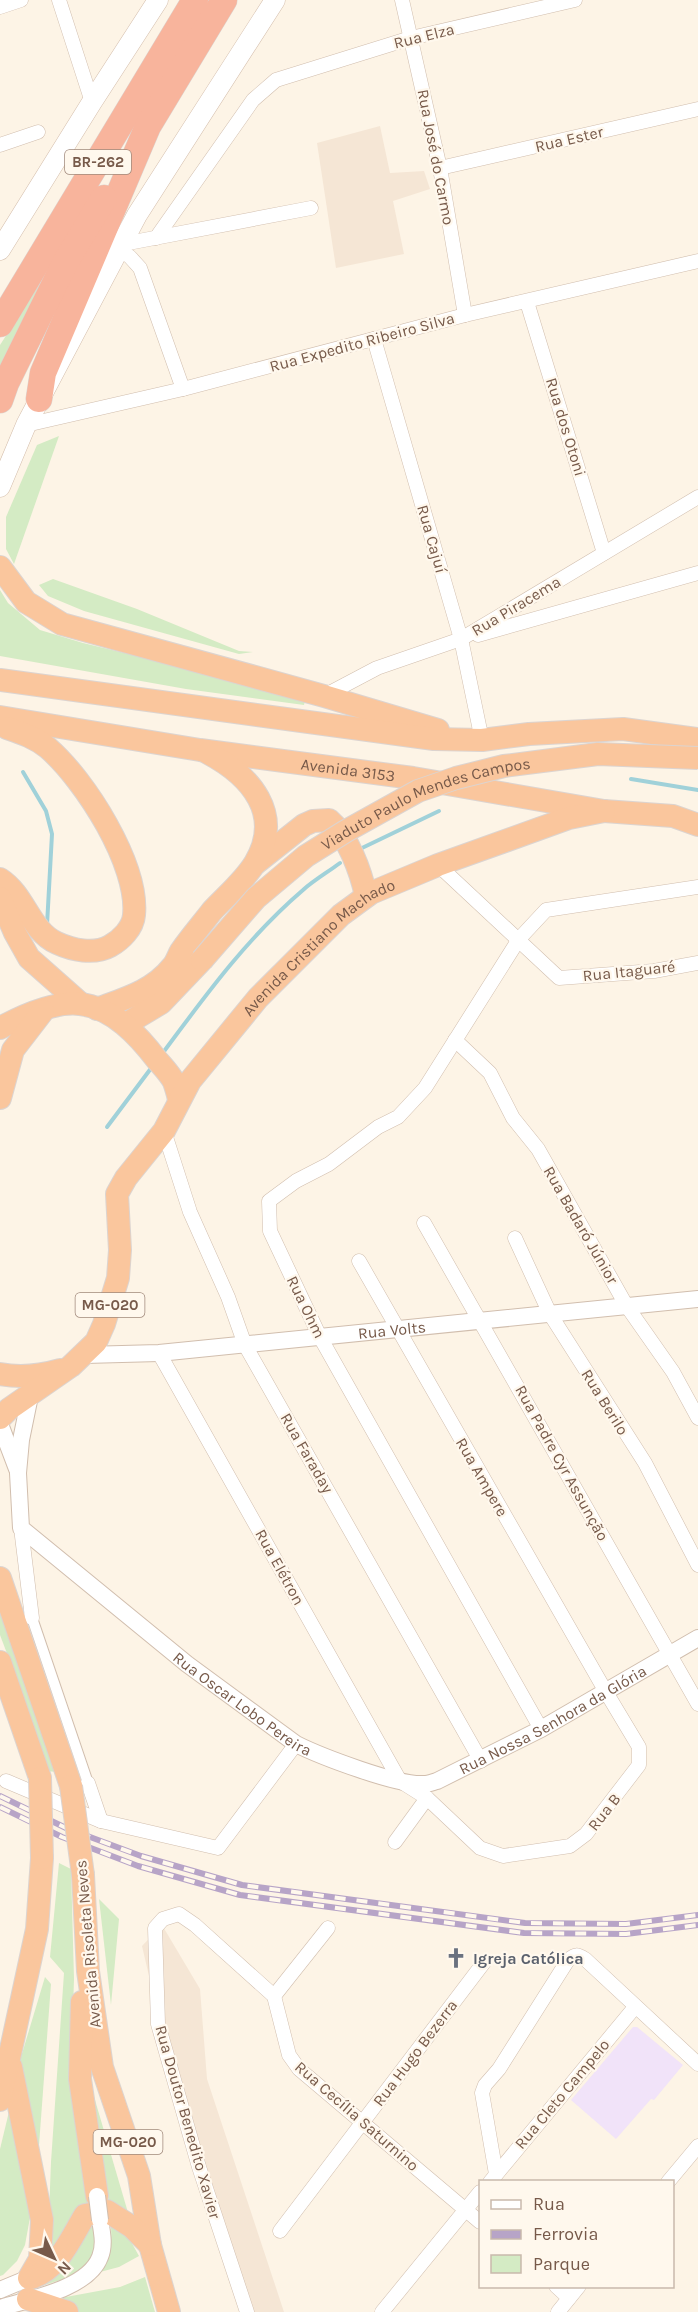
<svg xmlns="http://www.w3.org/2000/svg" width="698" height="2312" viewBox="0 0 698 2312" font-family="Karla,sans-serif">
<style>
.residential{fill:#f5e6d5}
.education{fill:#f1e3f9}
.green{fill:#d4ebc4}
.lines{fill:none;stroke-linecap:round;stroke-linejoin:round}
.stream{stroke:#a0d1d9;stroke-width:4}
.pedestrian-casing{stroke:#d1beae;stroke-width:12}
.minor-casing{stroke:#d1beae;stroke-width:15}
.tertiary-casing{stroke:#d1beae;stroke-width:18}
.secondary-casing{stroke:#d4beac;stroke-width:21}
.trunk-casing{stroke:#dcd4d0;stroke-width:24}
.motorway-casing{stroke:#dcd4d0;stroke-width:27}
.pedestrian{stroke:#fff;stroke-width:10}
.minor{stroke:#fff;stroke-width:14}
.tertiary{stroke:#fff;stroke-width:16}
.secondary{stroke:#fff;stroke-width:20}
.trunk{stroke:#fac69d;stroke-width:22}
.motorway{stroke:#f8b49c;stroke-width:26}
.rail-casing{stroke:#b7a4c7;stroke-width:6}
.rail{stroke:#fff8ed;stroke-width:4;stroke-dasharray:11;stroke-linecap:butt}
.tertiary-bridge-casing{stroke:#d1beae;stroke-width:18;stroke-linecap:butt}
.trunk-bridge-casing{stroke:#dcd4d0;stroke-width:24;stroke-linecap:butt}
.tertiary-bridge{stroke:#fff;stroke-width:16}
.trunk-bridge{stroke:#fac69d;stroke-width:22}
.labels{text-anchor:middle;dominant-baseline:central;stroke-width:4.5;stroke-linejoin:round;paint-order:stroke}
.shield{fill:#fff8ed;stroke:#a0897b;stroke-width:1.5}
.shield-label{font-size:15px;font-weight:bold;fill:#775a4a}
.street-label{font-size:16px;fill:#775a4a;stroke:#fff8ed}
.worship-label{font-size:16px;font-weight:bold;fill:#5b616d;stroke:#fff8ed;text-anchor:start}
</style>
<rect width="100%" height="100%" fill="#fdf4e6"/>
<!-- residential -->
<g class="residential">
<polygon points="380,126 390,173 424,171 430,189 393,201 404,254 336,268 317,143"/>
<polygon points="162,1925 200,1989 207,2079 284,2312 246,2312 186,2135 142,1946"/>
</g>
<!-- education -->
<polygon class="education" points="633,2027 637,2027 683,2065 654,2100 651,2099 616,2139 571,2100"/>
<!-- green -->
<g class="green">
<polygon points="42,280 0,370 0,345"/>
<polygon points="59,436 14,564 6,549 6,517 37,445"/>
<polygon points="53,579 137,609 239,651 253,652 239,654 84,611 48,596 39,585"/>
<polygon points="0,590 8,603 40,630 83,643 191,669 305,701 304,705 186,689 0,656"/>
<polygon points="0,1606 57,1772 46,1771 28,1709 0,1635"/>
<polygon points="59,1863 71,1869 74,1979 71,2072 92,2205 47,2264 51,2162 64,1973 50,1957"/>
<polygon points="99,1899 119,1919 111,2005"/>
<polygon points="45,1977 51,1984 37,2172 18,2067"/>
<polygon points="90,2083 129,2216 110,2207 92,2110"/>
<polygon points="13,2095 31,2212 25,2245 17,2261 3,2275 0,2276 0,2149"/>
<path d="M110 2218 129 2238 139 2256 119 2267 100 2272C111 2252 113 2241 110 2218Z"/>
<path d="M95 2220C99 2273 82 2273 38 2287L58 2271Z"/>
<polygon points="145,2277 155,2312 77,2312 55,2299 120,2287"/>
</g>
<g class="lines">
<!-- stream -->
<g class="stream">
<polyline points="23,772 46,811 52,834 47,925"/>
<polyline points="631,779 698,790"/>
<polyline points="362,848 439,811"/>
<path d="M162 1054C205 996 247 938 303 890 314 880 328 872 340 863"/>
<polyline points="107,1127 152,1067"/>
</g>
<!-- pedestrian casing -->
<g class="pedestrian-casing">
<polyline id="pedestrian" points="32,1618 88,1783"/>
</g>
<!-- minor casing -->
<g class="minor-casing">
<g id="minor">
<polyline points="59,0 92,102"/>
<polyline points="402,0 440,168 465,315"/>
<polyline points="0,7 21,0"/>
<polyline points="0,145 38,132"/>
<polyline points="440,168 698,109"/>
<polyline points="156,238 253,100 276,80 411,38 575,0"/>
<polyline points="123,244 311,208"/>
<polyline points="120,249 130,257 140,268 183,389"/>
<polyline points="527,302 604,553"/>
<polyline points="374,339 461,639 482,740"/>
<polyline points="26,425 183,389 465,315 698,261"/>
<polyline points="478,635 698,573"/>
<polyline points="324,696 377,668 461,639 698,497"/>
<polyline points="438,865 559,978 654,971 698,963"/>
<polyline points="455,1040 490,1073 513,1118 538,1149 626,1305 673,1372 698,1418"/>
<polyline points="164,1131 190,1212 228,1297 245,1345 481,1761"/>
<polyline points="424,1223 698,1704"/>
<polyline points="515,1238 550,1314 645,1463 698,1565"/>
<polyline points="159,1353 400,1781 427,1798 480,1848 503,1856 570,1846 586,1834 639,1765 639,1747 606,1692 359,1261"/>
<polyline points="21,1528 32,1618"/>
<polyline points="541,1729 320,1337 270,1231 269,1201 296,1181 329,1164 378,1127 398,1117 425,1088 519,939 546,910 698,887"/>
<polyline points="6,1781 101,1821 218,1848 296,1744"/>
<polyline points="88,1783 101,1821"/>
<polyline points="395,1842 427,1798"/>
<polyline points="274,1996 328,1928"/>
<path d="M496 2174 482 2093 485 2085 499 2069 568 1960C575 1954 577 1954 585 1959L698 2064"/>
<polyline points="490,2182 635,2007"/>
<polyline points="668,2182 698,2146"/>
<polyline points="280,2231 485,1961"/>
<polyline points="556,2286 569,2298"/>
<polyline points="247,2312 199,2167 158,2024 155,1928 163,1919 179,1914 195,1925 274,1996 289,2055 299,2069 480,2222"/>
<polyline points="382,2312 480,2192"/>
<polyline points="558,2312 579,2286"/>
</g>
</g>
<!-- tertiary casing -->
<g class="tertiary-casing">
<g id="tertiary">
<path id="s1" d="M85 1355 159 1353 698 1299"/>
<path id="s2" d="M30 1396 21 1440 18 1473 21 1528 187 1664 296 1744C320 1756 398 1786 424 1784 428 1784 433 1782 437 1781L541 1729 698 1638"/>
<polyline points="0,1424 17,1469"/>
<polyline points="0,2290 29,2278"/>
<path d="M0 2308C29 2299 88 2289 100 2257 105 2245 102 2232 100 2220"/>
</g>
</g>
<!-- secondary casing -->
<g class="secondary-casing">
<g id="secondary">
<polyline points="0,250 92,102 158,0"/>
<polyline points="0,487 26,425 137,215 275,0"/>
</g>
</g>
<!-- trunk casing -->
<g class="trunk-casing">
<g id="trunk">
<polyline points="0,567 26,602 62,624 324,696 438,730"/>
<polyline points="0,680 434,739 482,740 529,734 623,729 698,739"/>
<path id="s3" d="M0 717 200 750 413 778 604 811 673 816 698 825"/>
<path d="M256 863 304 825 313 821 329 820C348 836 361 872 366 896"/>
<path d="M0 879C25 895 30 931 57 943 72 950 94 955 110 946 121 940 133 928 134 915 139 865 85 780 48 748 36 738 22 733 7 728"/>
<polyline points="0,898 15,933 29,958 81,1004"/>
<path d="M97 1009C124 999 153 991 172 967 176 963 178 956 181 951 190 938 202 924 212 911 226 896 244 881 255 863 284 814 251 776 208 753"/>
<polyline points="126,1024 161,1003 202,960"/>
<path d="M0 1028C22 1016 54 1001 80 1004 113 1008 138 1035 157 1060 163 1067 170 1074 174 1082 176 1088 178 1094 179 1100"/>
<polyline points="0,1098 13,1050 43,1011"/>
<path d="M0 1374C21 1378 39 1376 60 1370"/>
<path id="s4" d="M0 1418 9 1409 71 1366 96 1342 104 1324 118 1278 120 1250 117 1194 126 1178 164 1131 190 1081 258 998 341 915 371 893 438 865 569 818 604 811"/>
<polyline points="0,1578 71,1786"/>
<polyline points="0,1662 40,1778"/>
<polyline points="83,1875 88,1971 102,2067 139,2176 150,2245 169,2312"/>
<polyline points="82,2002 80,2079 97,2196"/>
<polyline points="11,2067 42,2220 40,2259 29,2278"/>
<polyline points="0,2100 37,1929 42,1858"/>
<path d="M31 2278C58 2270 71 2238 85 2215L107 2211 132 2227 150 2245"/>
<polyline points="28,2299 67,2312"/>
</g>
</g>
<!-- motorway casing -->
<g class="motorway-casing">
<g id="motorway">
<polyline points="0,324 195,0"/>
<polyline points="39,399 43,373 148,126 224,0"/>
<polyline points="0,400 6,383 65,263 104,198"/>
</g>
</g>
<!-- pedestrian -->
<use href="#pedestrian" class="pedestrian"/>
<!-- minor -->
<use href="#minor" class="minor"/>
<!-- tertiary -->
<use href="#tertiary" class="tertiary"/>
<!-- secondary -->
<use href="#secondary" class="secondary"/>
<!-- trunk -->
<use href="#trunk" class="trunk"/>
<!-- motorway -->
<use href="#motorway" class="motorway"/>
<!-- rail casing -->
<g class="rail-casing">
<g id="rail">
<polyline points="0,1796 66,1828 141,1856 242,1885 525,1923 626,1924 698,1915"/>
<polyline points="0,1807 62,1837 138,1866 240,1895 524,1933 626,1934 698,1925"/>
</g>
</g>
<!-- rail -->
<use href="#rail" class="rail"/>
<!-- tertiary-bridge casing -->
<g class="tertiary-bridge-casing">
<polyline id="tertiary-bridge" points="97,2196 100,2220"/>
</g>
<!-- trunk-bridge casing -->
<g class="trunk-bridge-casing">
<g id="trunk-bridge">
<path id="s5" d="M202 960 256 898 306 856 346 831 418 791 456 778 504 766 598 754 698 758"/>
<polyline points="40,1778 42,1858"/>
<polyline points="71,1786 83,1875"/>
</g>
</g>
<!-- tertiary-bridge -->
<use href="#tertiary-bridge" class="tertiary-bridge"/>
<!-- trunk-bridge -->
<use href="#trunk-bridge" class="trunk-bridge"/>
</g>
<!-- icons -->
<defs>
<g id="church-bare" transform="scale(1.62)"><path d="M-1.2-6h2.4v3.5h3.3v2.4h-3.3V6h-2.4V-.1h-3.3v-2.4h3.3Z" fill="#6b7280" stroke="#fff8ed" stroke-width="2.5" paint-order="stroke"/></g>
</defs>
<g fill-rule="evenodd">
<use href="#church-bare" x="456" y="1958"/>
</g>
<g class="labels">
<!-- shield labels -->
<g class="shield">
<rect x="65" y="150" width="66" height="24" rx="4.5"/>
<rect x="75.5" y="1293" width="69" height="24" rx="4.5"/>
<rect x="93.5" y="2130" width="69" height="24" rx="4.5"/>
</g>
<g class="shield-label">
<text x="98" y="162">BR-262</text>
<text x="110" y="1305">MG-020</text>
<text x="128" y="2142">MG-020</text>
</g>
<!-- street labels -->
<g class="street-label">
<text transform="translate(424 36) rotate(-14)">Rua Elza</text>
<text transform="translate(569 139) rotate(-13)">Rua Ester</text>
<text transform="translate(436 157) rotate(79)">Rua José do Carmo</text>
<text transform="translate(362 342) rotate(-15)">Rua Expedito Ribeiro Silva</text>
<text transform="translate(566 427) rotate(73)">Rua dos Otoni</text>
<text transform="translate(432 539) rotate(74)">Rua Cajuí</text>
<text transform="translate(516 606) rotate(-31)">Rua Piracema</text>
<text stroke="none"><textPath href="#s3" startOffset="352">Avenida 3153</textPath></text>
<text stroke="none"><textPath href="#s5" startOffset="280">Viaduto Paulo Mendes Campos</textPath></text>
<text stroke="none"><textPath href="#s4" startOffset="597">Avenida Cristiano Machado</textPath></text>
<text transform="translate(629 971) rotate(-6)">Rua Itaguaré</text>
<text transform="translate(581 1225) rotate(60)">Rua Badaró Júnior</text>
<text transform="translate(306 1307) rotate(64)">Rua Ohm</text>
<text stroke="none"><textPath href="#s1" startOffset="308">Rua Volts</textPath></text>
<text transform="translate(605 1402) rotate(58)">Rua Berilo</text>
<text transform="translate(307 1453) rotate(60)">Rua Faraday</text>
<text transform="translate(562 1463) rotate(61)">Rua Padre Cyr Assunção</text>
<text transform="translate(482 1477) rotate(60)">Rua Ampere</text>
<text transform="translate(280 1567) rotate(61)">Rua Elétron</text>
<text stroke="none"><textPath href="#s2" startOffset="416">Rua Oscar Lobo Pereira</textPath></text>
<text stroke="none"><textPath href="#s2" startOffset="762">Rua Nossa Senhora da Glória</textPath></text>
<text transform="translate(604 1812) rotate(-52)">Rua B</text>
<text transform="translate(88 1944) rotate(-95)">Avenida Risoleta Neves</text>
<text transform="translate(415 2053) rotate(-53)">Rua Hugo Bezerra</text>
<text transform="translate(562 2094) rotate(-50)">Rua Cleto Campelo</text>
<text transform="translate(357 2116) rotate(41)">Rua Cecília Saturnino</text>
<text transform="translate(188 2122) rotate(74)">Rua Doutor Benedito Xavier</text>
</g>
<!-- worship labels -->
<g class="worship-label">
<text x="473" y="1958">Igreja Católica</text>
</g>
</g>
<!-- legend -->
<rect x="479" y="2180" width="195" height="108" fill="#fff8ed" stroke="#c9b9ac" stroke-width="1.5"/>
<rect x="491" y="2200" width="30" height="9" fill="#ffffff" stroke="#c9b9ac" stroke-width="1.5"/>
<text x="533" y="2210" font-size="18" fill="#775a4a">Rua</text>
<rect x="491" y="2230" width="30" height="9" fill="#b7a4c7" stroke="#c9b9ac" stroke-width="1.5"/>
<text x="533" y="2240" font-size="18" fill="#775a4a">Ferrovia</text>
<rect x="491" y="2255" width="30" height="18" fill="#d4ebc4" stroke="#c9b9ac" stroke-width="1.5"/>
<text x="533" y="2270" font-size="18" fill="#775a4a">Parque</text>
<!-- north arrow -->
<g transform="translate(54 2258) rotate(134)" stroke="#fff8ed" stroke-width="4.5" paint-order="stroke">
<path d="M0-4.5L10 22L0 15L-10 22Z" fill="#775a4a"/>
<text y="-9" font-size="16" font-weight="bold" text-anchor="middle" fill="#775a4a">N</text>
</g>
</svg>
